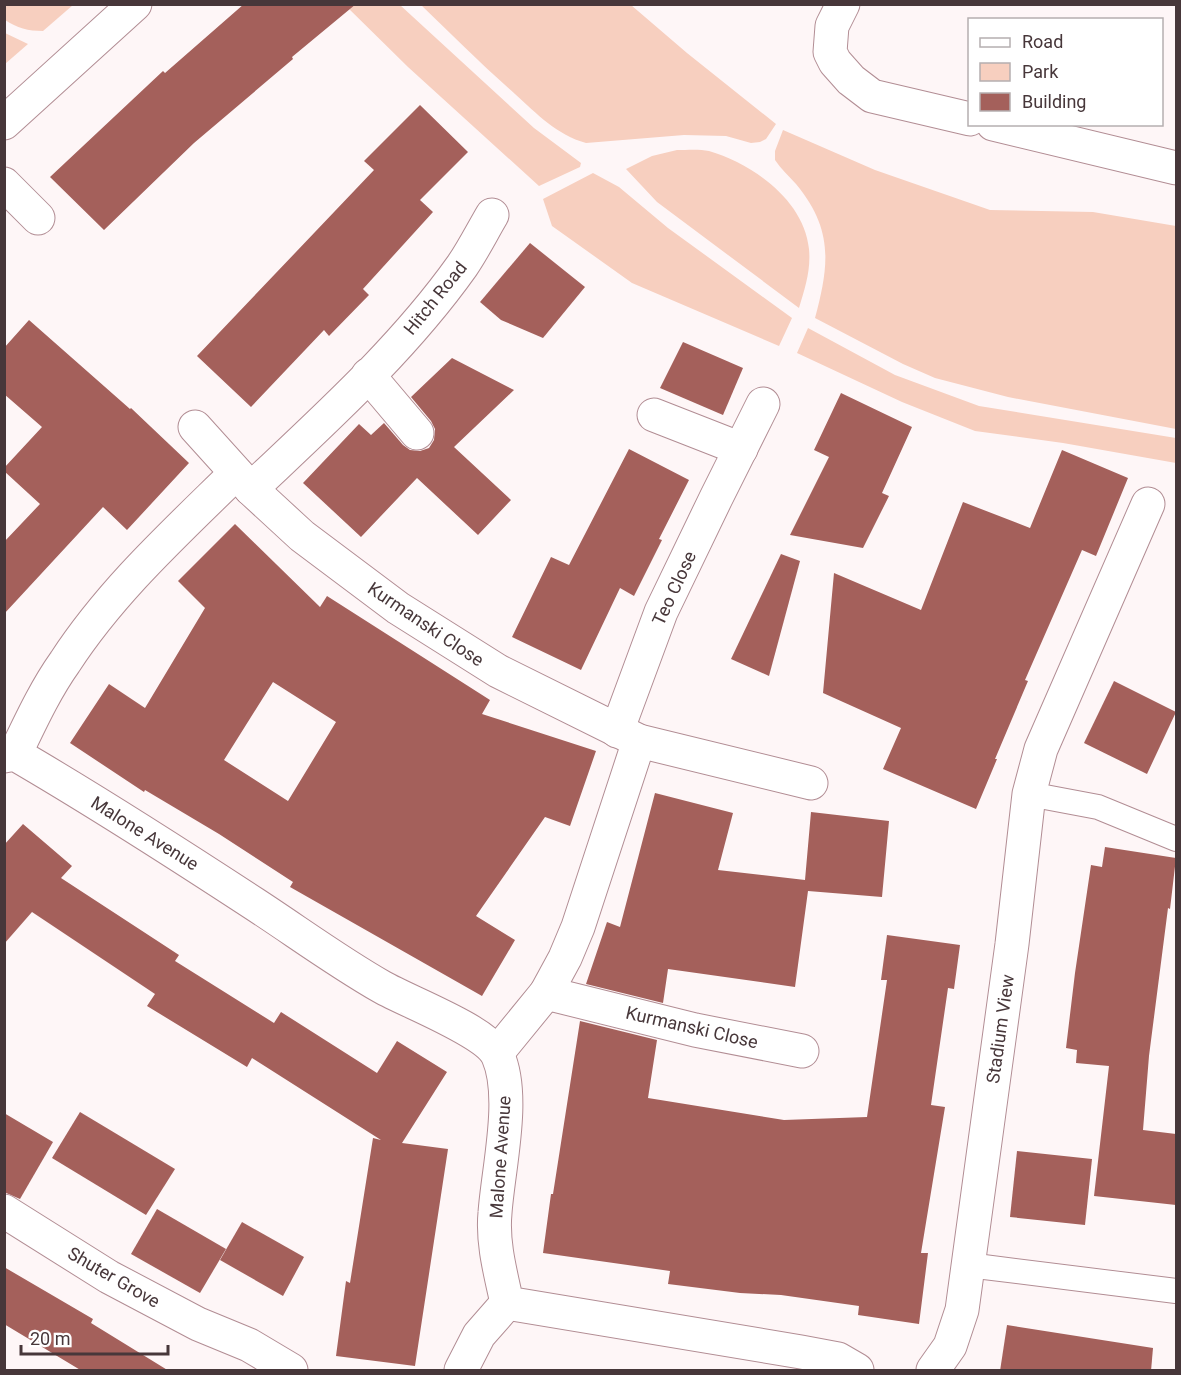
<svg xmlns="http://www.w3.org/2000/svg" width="1181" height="1375" viewBox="0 0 1181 1375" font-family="Roboto,sans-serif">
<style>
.green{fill:#f7cfbf}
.building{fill:#a4605b;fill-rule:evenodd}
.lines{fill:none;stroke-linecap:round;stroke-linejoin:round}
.lane-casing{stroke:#b28d94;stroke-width:26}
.street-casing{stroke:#b28d94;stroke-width:35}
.lane{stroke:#fff;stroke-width:24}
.street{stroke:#fff;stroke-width:33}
.labels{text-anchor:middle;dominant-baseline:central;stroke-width:6;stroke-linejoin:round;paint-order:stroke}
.street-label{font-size:18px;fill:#47373a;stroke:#fff}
</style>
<rect width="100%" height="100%" fill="#fef6f7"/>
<!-- green -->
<g class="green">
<path d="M5 4H73V5L43 31C28 31 17 28 5 20Z"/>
<polygon points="345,5 400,5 534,128 581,163 580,167 539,186 408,67"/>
<path d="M421 5H631L687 53 776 124 766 139 760 142 751 143 726 136 684 135 586 143C557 135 537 114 515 94 482 65 452 35 421 5Z"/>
<polygon points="5,33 28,44 5,64"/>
<path d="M783 130 875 170 990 210 1093 212 1176 226V429L1008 397 935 378 903 364 815 318C829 265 834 230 796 184 789 176 781 169 775 160V151Z"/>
<path d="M677 150C687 150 700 149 709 151 753 164 804 200 809 249 811 270 805 288 799 308L657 202 626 169 652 156Z"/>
<polygon points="593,173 619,187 668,228 792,318 779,346 632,283 552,226 543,199"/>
<polygon points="808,328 895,375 979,406 1176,438 1176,463 1063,443 975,431 902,402 797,353"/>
</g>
<!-- building -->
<g class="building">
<polygon points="244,4 356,4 292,57 293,59 194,143 104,230 50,177 163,71 165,73"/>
<polygon points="420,105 468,152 420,200 433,212 363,289 369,295 329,336 324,330 251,407 197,356 374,170 364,161"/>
<polygon points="530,243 585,287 543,338 501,320 480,302"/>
<polygon points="29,320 130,409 131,408 189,463 127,530 103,507 4,614 4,542 40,504 4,471 4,468 42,427 4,394 4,348"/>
<polygon points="683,342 743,368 723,415 660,388"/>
<polygon points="452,358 514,390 454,447 511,500 478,535 417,478 361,537 303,483 359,424 371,435 384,423 403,445 410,450 420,451 429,448 434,440 435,429 431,421 411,397"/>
<polygon points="841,393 912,427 882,493 889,496 863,548 790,535 829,457 814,450"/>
<polygon points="629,449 689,480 659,539 662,540 634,596 620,588 581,670 512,637 551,557 569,565"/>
<polygon points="1062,450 1128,478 1096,556 1082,550 1025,680 1028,681 995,759 997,759 976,809 883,769 901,728 823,693 834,573 921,610 963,502 1030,528"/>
<path d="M235 524 320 607 327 596 490 700 482 714 596 751 570 826 545 817 476 916 515 940 482 996 290 887 293 882 219 834 145 790 144 792 70 743 109 684 145 708 205 608 178 581ZM273 682 336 722 288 801 224 760Z"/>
<polygon points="781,554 800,561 769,676 731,659"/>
<polygon points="1114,681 1176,712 1147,774 1084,743"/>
<polygon points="655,793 733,813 718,870 805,880 811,812 889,821 882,897 808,891 795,987 668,969 663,1003 586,984 607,922 620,927"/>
<polygon points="23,824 72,866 61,878 179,955 175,961 274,1023 281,1012 377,1073 397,1041 447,1072 402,1143 448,1149 415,1366 336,1356 346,1281 350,1283 373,1138 381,1140 252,1058 247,1067 147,1006 155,994 32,912 4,944 4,845"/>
<polygon points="1105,847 1176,858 1170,909 1168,908 1149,1056 1143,1130 1176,1134 1176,1205 1094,1196 1109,1066 1076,1063 1077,1050 1066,1048 1075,973 1091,865 1102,867"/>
<polygon points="887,935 960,945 954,989 948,988 931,1105 945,1107 921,1253 928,1253 919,1324 858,1315 859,1306 781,1295 740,1293 668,1284 670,1271 543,1253 551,1194 553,1194 580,1021 657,1040 648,1098 784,1120 867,1117 887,980 881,980"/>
<polygon points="80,1112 175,1169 146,1215 52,1158"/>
<polygon points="4,1113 53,1142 20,1199 4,1192"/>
<polygon points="1017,1151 1092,1159 1085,1225 1010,1217"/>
<polygon points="157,1209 226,1249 200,1293 131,1254"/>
<polygon points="242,1222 304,1257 283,1296 220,1260"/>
<polygon points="4,1267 93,1319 91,1323 169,1371 82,1371 4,1324"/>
<polygon points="1007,1325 1153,1348 1151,1371 1000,1371"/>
</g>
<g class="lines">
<!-- lane casing -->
<g class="lane-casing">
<g id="lane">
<polyline points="1029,794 1098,807 1176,839"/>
<polyline points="968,1265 1176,1291"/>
</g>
</g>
<!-- street casing -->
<g class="street-casing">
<g id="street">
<polyline points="843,4 832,26 830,52 835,62 851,80 872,96 970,119"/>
<polyline points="4,123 135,4"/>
<polyline points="993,124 1176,168"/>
<polyline points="4,184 38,218"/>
<polyline points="368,375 417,433"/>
<polyline points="654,415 741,449"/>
<polyline points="195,427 251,489 302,536 398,608 498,671 639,741 811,783"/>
<path d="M251 489C325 419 403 349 462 266 473 250 482 232 492 215"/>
<polyline points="617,731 661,612 716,498 763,404"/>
<path d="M15 754C30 723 45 690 65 662 112 590 175 533 236 473"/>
<path d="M4 756 15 754C96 801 175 852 253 903 296 931 338 962 382 987 408 1002 487 1031 498 1056 516 1097 498 1169 495 1213 492 1243 501 1275 507 1303L801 1352 838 1359 857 1370"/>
<polyline points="546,993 695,1030 802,1051"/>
<polyline points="497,1053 546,993 565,958 578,927 639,741"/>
<polyline points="4,1211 109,1277 198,1324 249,1345 291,1370"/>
<polyline points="461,1370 479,1335 507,1303"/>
<polyline points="933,1370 950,1346 962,1310 1012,944 1029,794 1041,749 1148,504"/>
</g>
</g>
<!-- lane -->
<use href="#lane" class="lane"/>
<!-- street -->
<use href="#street" class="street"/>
</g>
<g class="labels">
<!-- street labels -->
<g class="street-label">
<text transform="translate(435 298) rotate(-51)">Hitch Road</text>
<text transform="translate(674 588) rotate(-65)">Teo Close</text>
<text transform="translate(426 624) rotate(34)">Kurmanski Close</text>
<text transform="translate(145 833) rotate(32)">Malone Avenue</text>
<text transform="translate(692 1027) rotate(13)">Kurmanski Close</text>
<text transform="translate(1000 1029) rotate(-82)">Stadium View</text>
<text transform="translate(500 1157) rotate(-86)">Malone Avenue</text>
<text transform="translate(114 1277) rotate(30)">Shuter Grove</text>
</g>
</g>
<!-- border -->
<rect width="1181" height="1375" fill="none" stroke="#47373a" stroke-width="12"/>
<!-- legend -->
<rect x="968" y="18" width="195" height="108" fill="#ffffff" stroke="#b5afb0" stroke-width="1.5"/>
<rect x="980" y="38" width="30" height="9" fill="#ffffff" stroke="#b5afb0" stroke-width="1.5"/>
<text x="1022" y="48" font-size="18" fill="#47373a">Road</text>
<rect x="980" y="63" width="30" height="18" fill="#f7cfbf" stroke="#b5afb0" stroke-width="1.5"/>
<text x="1022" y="78" font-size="18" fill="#47373a">Park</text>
<rect x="980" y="93" width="30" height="18" fill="#a4605b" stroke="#b5afb0" stroke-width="1.5"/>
<text x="1022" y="108" font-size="18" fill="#47373a">Building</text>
<!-- scale -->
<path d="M21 1345v9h147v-9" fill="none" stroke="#47373a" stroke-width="3"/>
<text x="30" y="1345" font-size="18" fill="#47373a" stroke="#ffffff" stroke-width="4.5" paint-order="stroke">20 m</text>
</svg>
